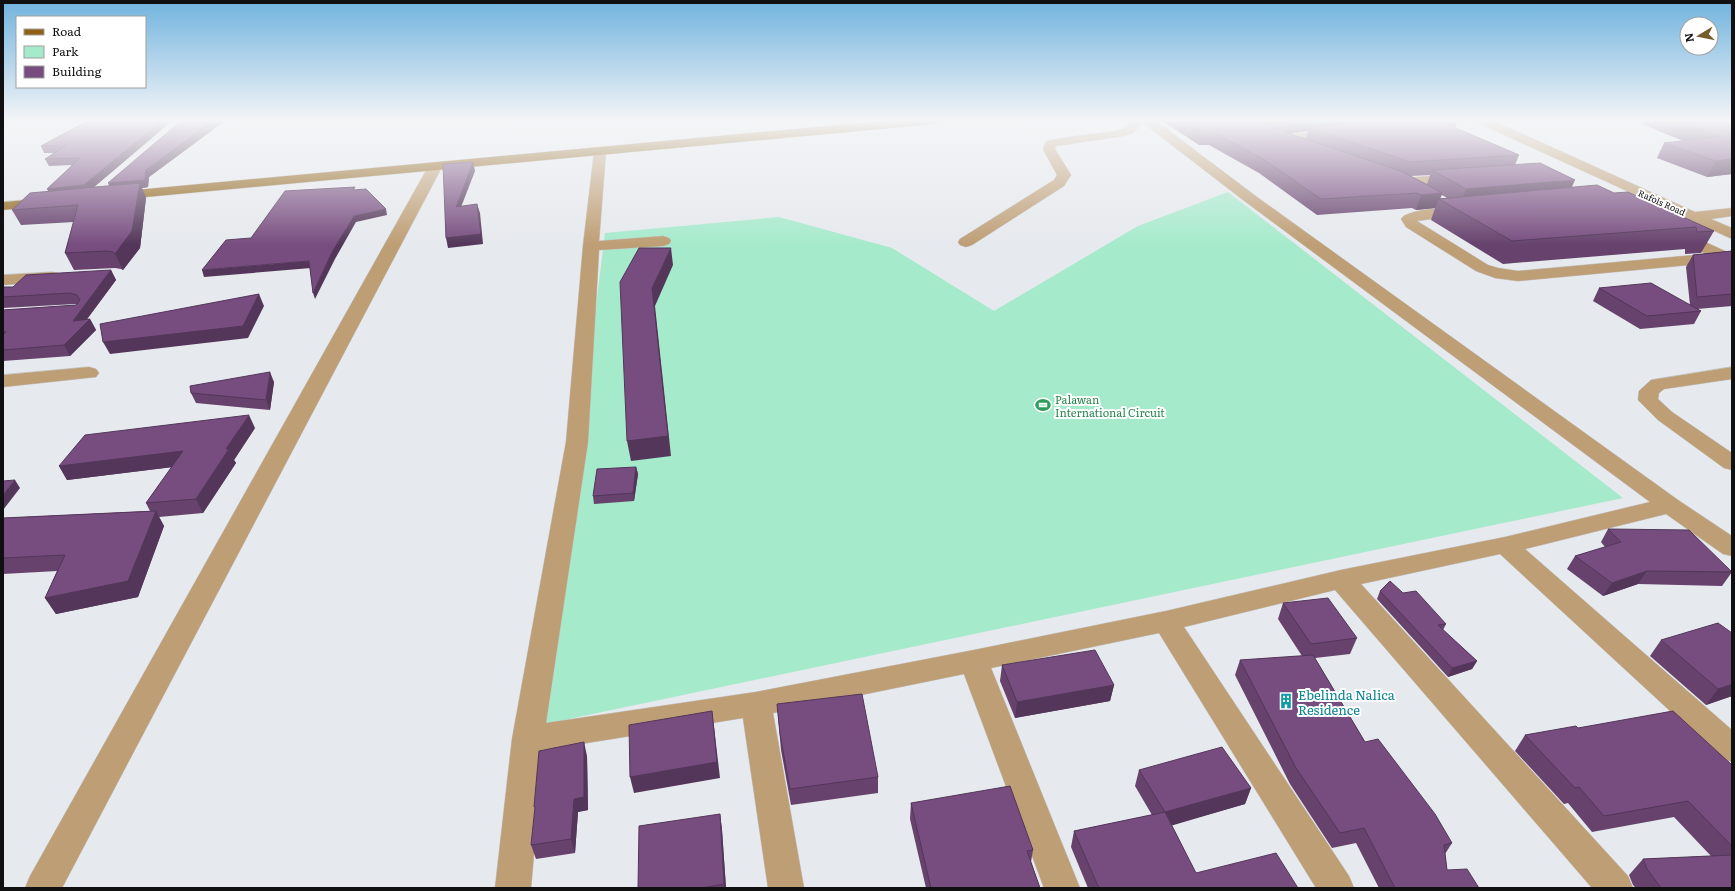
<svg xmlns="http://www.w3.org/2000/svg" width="1735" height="891" viewBox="0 0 1735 891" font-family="Literata,serif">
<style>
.green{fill:#a5eacb}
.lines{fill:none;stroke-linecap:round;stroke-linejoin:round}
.minor-casing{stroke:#c4c6ca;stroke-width:1}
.major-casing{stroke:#c4c6ca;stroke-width:1}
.minor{fill:#be9e74;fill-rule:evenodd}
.major{fill:#8e6116;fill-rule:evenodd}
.wall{fill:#66426d;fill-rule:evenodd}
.shaded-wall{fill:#533659}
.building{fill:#774d7f;stroke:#533659}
.labels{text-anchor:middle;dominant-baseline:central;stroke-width:4;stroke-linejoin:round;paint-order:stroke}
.far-street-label{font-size:9px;fill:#101012;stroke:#fff}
.leisure-label{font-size:11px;fill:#27864d;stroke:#fff;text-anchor:start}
.near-culture-label{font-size:13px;fill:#0d838f;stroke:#fff;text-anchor:start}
</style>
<rect width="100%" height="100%" fill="#e6e9ed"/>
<!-- green -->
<polygon class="green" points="1228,192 1623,498 545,724 605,233 779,217 892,248 994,311 1138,226"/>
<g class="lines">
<!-- minor casing -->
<g class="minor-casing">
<g id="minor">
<polygon points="1132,120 1155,120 1257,197 1678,500 1732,536 1732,556 1723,554 1666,514 1525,549 1732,730 1732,762 1721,758 1500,554 1361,584 1628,876 1633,888 1592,888 1335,590 1184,627 1349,876 1354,888 1316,888 1159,633 991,668 1080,888 1044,888 964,674 773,713 804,888 768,888 743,718 543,750 531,888 495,888 512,739 566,442 583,246 594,152 595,149 605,149 606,152 599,241 663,236 669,238 671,241 669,244 663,246 599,250 588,442 546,723 756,692 974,650 1166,611 1341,570 1505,537 1650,502 1247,203 1143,123 1133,133 1123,136 1056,146 1055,149 1071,175 1064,186 972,245 966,247 960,245 958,242 960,239 1054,180 1057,175 1043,149 1046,141 1069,137 1116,131 1124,128"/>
<path d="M1351 120C1360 120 1368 119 1374 126L1371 132 1367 133 1283 144 1279 143 1277 140 1279 137 1283 136 1360 126Z"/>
<polygon points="1476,120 1492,120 1695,212 1732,208 1732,216 1711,219 1732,228 1732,239 1478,123"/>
<polygon points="435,163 440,164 442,167 62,888 25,888 30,876 428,167 430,164"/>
<polygon points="1457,174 1462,175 1464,178 1462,181 1404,186 1399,185 1397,182 1399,179 1404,178"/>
<path d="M1463 207 1468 208 1470 211 1468 214 1417 221 1488 265 1498 268 1518 271 1706 254 1672 237 1669 234 1672 231 1677 229 1727 252 1732 251V261L1518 281 1495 278 1476 271 1406 227 1401 219C1408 208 1449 208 1463 207Z"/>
<polygon points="52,272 58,273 60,277 58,281 3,285 3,275"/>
<polygon points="89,367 96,369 99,373 96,377 3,387 3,375"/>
<polygon points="1732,367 1732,379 1664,389 1659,393 1658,399 1672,412 1732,453 1732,470 1724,468 1658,420 1638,400 1639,391 1651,380"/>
</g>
</g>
<!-- major casing -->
<g class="major-casing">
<g id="major">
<polygon points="892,120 940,120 934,124 114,200 109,199 107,196 109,193 114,192"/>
<polygon points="48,198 53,199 55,202 53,205 3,210 3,202"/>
</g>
</g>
<!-- minor -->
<use href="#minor" class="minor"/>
<!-- major -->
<use href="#major" class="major"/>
</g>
<!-- wall -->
<g class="wall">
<polygon points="89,120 173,120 94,187 109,186 182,120 226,120 149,177 148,187 142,188 146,198 140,248 123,270 121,269 115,268 74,270 65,253 74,222 21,225 12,210 49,191 72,165 49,166 45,159 55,153 44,153 41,146"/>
<path d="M1161 120H1357V122L1369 121 1368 120H1457L1455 127H1453L1519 155 1515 165 1572 187 1614 193 1714 231 1701 253 1685 254V249L1503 264 1431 220 1435 208 1416 210 1412 208 1317 215 1259 173 1209 145H1199ZM1308 131 1306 139 1290 134 1301 132ZM1430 175 1427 184 1411 176ZM1442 195 1447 198H1440Z"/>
<polygon points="1644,120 1732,120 1732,174 1707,177 1657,158 1664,143 1683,141 1642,124"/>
<polygon points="1732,251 1732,306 1697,309 1701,311 1694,324 1640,329 1593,301 1599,288 1690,305 1686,267 1693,255"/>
<polygon points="111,270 116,280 87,319 90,319 96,330 70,356 3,361 3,310 76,305 77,304 75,304 3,308 3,287 13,287"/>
<polygon points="274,382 270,410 196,403 191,393"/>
<polygon points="255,428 234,460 236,463 203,513 159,517 164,526 138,597 56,614 45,598 57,571 3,574 3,518 150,511 146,503 172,467 67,480 59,466"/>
<polygon points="636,467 638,474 634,501 594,504 593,496"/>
<polygon points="1608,529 1732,572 1722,586 1638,584 1603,596 1567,569 1575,556 1605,547 1601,542"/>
<polygon points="1380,591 1403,593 1446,624 1443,630 1477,661 1472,669 1448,677 1377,599"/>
<polygon points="1283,603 1357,638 1350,654 1315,658 1365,742 1452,843 1445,854 1447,870 1479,888 1379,888 1356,843 1332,848 1290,784 1235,675 1240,660 1302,656 1278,619"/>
<polygon points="1661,640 1732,696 1706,705 1650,656"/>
<polygon points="1002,665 1114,685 1110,701 1015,718 1000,681"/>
<polygon points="777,704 878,777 878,793 791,805 781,750"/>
<polygon points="1578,728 1732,765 1732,888 1636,888 1633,885 1629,875 1643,859 1711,856 1674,817 1592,832 1568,803 1564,804 1515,751 1525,735"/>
<polygon points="587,756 588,810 578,812 575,853 536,859 531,845"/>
<polygon points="1139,770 1251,788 1245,804 1171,825 1196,873 1298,888 1088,888 1071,847 1074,831 1152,815 1135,786"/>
<polygon points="911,803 1033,850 1031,862 1040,888 926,888 910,819"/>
<polygon points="720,814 722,830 726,888 638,888"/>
</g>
<!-- shaded-wall -->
<g class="shaded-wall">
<polygon points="163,120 173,120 87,193 51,196 47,189"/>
<polygon points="214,120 226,120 149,177 148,187 142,188 146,198 140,248 123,270 115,254 111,190 108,183 146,170"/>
<polygon points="1295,120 1357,120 1356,125 1309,128 1308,131 1285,134 1289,121"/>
<polygon points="1429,120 1457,120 1455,127 1426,131"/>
<polygon points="1732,159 1732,174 1707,177 1716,161"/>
<polygon points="473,162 475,171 458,215 456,207"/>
<polygon points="1575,180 1568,196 1460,205 1466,189"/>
<polygon points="1442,193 1440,199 1439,199 1435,208 1416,210 1421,195"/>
<polygon points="477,204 480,213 483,244 448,248 446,238"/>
<polygon points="386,209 387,215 356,222 335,259 315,299 313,293 332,252 354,216"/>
<polygon points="671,248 673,265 655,306 671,456 631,461 627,441 652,288"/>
<polygon points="309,261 311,268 204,277 202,270"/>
<polygon points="111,270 116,280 79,330 90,319 96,330 70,356 64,345 73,321"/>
<polygon points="259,294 264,306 248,338 110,354 103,342"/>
<polygon points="270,372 274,382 270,410 266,400"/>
<polygon points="249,415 255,428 234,460 236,463 203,513 196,499 226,449"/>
<polygon points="183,451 190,465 67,480 59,466"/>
<polygon points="636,467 638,474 634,501 633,493"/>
<polygon points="15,480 20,488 3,510 3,495"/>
<polygon points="156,511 164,526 138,597 56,614 45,598"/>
<polygon points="1647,571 1638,584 1603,596 1612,583"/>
<polygon points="1477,661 1472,669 1448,677 1452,668"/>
<polygon points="1732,684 1732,696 1706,705 1718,689"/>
<polygon points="1114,685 1110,701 1015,718 1017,702"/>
<polygon points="712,711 714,727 720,778 634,793 630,777"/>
<polygon points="584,742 587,756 588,810 578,812 575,853 571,839 574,799"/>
<polygon points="1251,788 1245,804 1160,829 1165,812"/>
<polygon points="720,814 722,830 726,888 724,888 724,884"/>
</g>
<!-- building -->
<g class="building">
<polygon points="89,120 163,120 84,185 47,189 80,158 45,159 67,145 41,146"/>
<polygon points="182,120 214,120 146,170 145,180 108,183"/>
<polygon points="1184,120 1257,120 1282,131 1403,172 1442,193 1421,195 1417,193 1321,199 1263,159 1211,131 1202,132"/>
<polygon points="1375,120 1437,120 1519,155 1410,162 1309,128"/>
<polygon points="1676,120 1732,120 1732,159 1716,161 1664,143 1720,137"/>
<polygon points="473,162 456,207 477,204 481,234 446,238 443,164"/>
<polygon points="1540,163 1575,180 1466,189 1432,170"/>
<polygon points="140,183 132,231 115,254 113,252 107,251 65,253 78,205 12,210 30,193"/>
<polygon points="1597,185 1614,193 1628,192 1714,231 1697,232 1696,227 1512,241 1439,199"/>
<polygon points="355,187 353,190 366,189 386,209 354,216 332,252 313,293 309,261 202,270 226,240 251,238 285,191"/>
<polygon points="639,248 671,248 652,288 668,436 627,441 620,282"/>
<polygon points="1732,251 1732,294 1697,297 1693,255"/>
<polygon points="111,270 73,321 90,319 64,345 3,350 3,334 6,332 3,332 3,310 76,305 80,300 77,295 70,293 3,297 3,287 13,287 26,275"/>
<polygon points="1651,283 1701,311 1647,316 1599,288"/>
<polygon points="259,294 243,326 103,342 100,324"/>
<polygon points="270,372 266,400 191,393 190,386"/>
<polygon points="249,415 226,449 229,449 196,499 146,503 183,451 59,466 85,435"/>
<polygon points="636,467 633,493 593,496 597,469"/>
<polygon points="15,480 3,495 3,481"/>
<polygon points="156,511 128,581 45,598 65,555 3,558 3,518"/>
<polygon points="1608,529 1689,530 1732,572 1647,571 1612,583 1575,556 1621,542"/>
<polygon points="1390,581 1403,593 1416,591 1446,624 1438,625 1477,661 1452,668 1380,591"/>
<polygon points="1328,598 1357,638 1311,644 1283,603"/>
<polygon points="1718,623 1732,633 1732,684 1718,689 1661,640"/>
<polygon points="1095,650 1114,685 1017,702 1002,665"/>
<polygon points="1313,655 1365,742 1378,739 1435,814 1452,843 1444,845 1447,870 1467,869 1479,888 1395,888 1364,828 1340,833 1296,768 1240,660"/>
<polygon points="862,694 878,777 790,789 780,734 777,704"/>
<polygon points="712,711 717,762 630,777 629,725"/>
<polygon points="1673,711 1732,765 1732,846 1688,801 1604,816 1579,787 1575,788 1525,735 1576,726 1578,728"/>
<polygon points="584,742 584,797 574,799 571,839 531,845 535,807 534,807 539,751"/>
<polygon points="1222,747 1251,788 1165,812 1139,770"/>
<polygon points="1010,786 1033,850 1027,851 1040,888 931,888 911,803"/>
<polygon points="1165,812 1196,873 1276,853 1298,888 1099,888 1074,831"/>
<polygon points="720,814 724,884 702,888 638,888 639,826"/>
<polygon points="1732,855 1732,888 1661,888 1647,869 1643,859"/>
</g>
<!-- sky -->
<linearGradient id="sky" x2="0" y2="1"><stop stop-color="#70b3de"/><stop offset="0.49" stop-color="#f4f5f7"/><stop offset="1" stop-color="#f4f5f7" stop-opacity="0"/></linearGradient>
<rect width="1735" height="245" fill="url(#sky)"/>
<!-- icons -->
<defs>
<g id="stadium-bare" transform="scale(1.2)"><path d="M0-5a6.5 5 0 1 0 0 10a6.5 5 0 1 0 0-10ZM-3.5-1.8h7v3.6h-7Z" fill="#2e9e5b" stroke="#fff" stroke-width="2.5" paint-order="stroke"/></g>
<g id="building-bare" transform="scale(1.2)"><path d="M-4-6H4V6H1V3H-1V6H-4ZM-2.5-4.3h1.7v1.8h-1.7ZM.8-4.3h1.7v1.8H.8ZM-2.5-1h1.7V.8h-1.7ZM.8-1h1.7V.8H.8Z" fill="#0f9aa8" stroke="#fff" stroke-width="2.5" paint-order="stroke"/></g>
</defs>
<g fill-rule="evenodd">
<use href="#stadium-bare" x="1043" y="405"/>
<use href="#building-bare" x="1286" y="701"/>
</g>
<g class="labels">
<!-- far-street labels -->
<g class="far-street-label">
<text transform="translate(1662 202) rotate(24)">Rafols Road</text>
</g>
<!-- leisure labels -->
<g class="leisure-label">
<text x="1055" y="399">Palawan<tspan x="1055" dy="13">International Circuit</tspan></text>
</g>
<!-- near-culture labels -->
<g class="near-culture-label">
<text x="1298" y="694">Ebelinda Nalica<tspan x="1298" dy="15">Residence</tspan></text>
</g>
</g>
<!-- border -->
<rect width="1735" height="891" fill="none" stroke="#101012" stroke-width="8"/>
<!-- legend -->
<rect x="16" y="16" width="130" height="72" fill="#ffffff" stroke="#9f9fa0"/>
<rect x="24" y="29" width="20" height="6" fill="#8e6116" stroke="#9f9fa0"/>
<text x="52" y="36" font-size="12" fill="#101012">Road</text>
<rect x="24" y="46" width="20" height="12" fill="#a5eacb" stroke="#9f9fa0"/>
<text x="52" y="56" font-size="12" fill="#101012">Park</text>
<rect x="24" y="66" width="20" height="12" fill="#774d7f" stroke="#9f9fa0"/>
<text x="52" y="76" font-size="12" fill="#101012">Building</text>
<!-- north arrow -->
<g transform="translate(1699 36) rotate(260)"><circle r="19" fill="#ffffff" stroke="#9f9fa0"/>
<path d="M0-3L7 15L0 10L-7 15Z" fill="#765d2e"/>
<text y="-6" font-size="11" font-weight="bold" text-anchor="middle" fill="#101012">N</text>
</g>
</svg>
